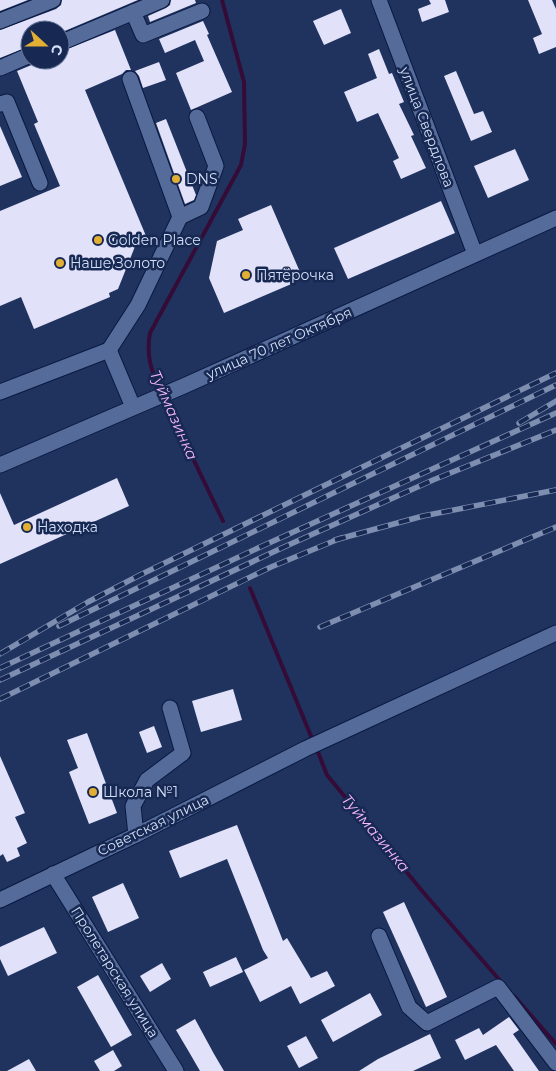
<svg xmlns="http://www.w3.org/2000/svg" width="556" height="1071" viewBox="0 0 556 1071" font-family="Montserrat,sans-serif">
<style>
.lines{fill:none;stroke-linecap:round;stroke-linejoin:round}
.stream{stroke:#340c37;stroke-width:4}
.building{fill:#e1e1f9}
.minor-casing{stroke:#091941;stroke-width:17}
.minor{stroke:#556b9a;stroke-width:15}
.rail-casing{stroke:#7d8eb0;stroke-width:5.5}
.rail{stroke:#172952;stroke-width:4;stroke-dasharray:11;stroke-linecap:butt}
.poi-dot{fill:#e2af34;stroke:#172952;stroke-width:2}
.labels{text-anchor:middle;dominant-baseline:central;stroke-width:5;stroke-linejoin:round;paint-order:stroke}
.street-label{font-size:14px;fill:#d1dff9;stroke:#172952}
.poi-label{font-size:14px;fill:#d1dff9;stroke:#172952;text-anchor:start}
.water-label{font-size:15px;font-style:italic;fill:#fab8fe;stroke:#172952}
</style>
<rect width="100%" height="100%" fill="#20335e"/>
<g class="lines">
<!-- stream -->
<g class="stream">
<path d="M161 391C151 371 146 356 150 333L241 165 245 144 244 82 222 0"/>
<polyline points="164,398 223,521"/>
<polyline points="250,588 313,741"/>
<polyline points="316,747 327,775 423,892 503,984"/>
<polyline points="514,996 556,1044"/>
</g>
</g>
<!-- building -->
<g class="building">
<polygon points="0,0 28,0 0,11"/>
<polygon points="62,0 138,0 60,33 60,30 30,30 30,46 0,58 0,30 56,9 61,5"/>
<polygon points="171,0 195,0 196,3 150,22 148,16 166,8 170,5"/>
<polygon points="429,0 445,0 449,12 422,22 418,9 431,4"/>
<polygon points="528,0 552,0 556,9 556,47 539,54 533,38 542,34"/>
<polygon points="341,9 351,33 324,45 313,21"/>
<polygon points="203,21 209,34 207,35 232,92 191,110 176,73 204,61 195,40 165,53 159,39"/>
<polygon points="115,30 131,70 126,70 122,74 85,90 146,236 138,239 118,289 109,293 110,297 34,329 21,297 0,306 0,211 60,186 34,124 38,122 17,71 34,64 38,60 60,60 60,52"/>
<polygon points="379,49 389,74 392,73 404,102 399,104 414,135 411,136 426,168 401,179 393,161 399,158 378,113 357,122 344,92 377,78 368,54"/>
<polygon points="159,62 166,80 143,88 139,76 135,71"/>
<polygon points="456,71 474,114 483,111 492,132 471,141 444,76"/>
<polygon points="166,119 196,195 194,200 185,204 156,123"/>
<polygon points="0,126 22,177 0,186"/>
<polygon points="515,149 529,180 488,198 474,166"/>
<polygon points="441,201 455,233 348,279 334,248"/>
<polygon points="271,205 303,279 224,313 209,278 217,241 243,230 238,219"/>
<polygon points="117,478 129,506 0,564 0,493 14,525"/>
<polygon points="233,689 242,720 201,732 192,701"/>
<polygon points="154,726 162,747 147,753 139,732"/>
<polygon points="87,733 117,813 89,824 69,772 78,768 67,740"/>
<polygon points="0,756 25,813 15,817 27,843 17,848 20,856 7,862 3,854 0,856"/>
<polygon points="237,825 283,941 287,938 311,978 327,971 335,986 300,1004 291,986 260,1002 244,970 268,958 263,950 227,859 180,878 169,851"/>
<polygon points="123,883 139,918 108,932 92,897"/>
<polygon points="404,902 447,997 426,1007 383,912"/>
<polygon points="44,927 57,953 8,976 0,959 0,947"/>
<polygon points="236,957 243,972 210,987 203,972"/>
<polygon points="162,963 171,979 150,992 140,976"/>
<polygon points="98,975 132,1035 111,1047 77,987"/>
<polygon points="370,993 382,1015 333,1042 321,1020"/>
<polygon points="509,1017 519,1030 513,1034 539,1071 514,1071 496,1045 465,1060 455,1040 479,1028 483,1035"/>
<polygon points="195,1019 214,1054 224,1071 200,1071 189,1052 176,1030"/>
<polygon points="430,1034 441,1058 413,1071 359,1071 378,1059"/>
<polygon points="306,1036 318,1058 299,1068 287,1046"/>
<polygon points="113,1050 122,1066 114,1071 100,1071 94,1061"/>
<polygon points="29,1059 36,1071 7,1071"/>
</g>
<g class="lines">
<!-- minor casing -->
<g class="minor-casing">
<g id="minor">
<polyline points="379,0 475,254"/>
<polyline points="133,12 143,35 202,11"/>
<polyline points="0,21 53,0"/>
<polyline points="60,43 162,0"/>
<polyline points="0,68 30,55"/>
<polyline points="0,104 7,102 40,183"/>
<polyline points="180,217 201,207 216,166 197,117"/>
<polyline points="109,350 138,305 180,217 130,79"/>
<polyline points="0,392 109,350 133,407"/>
<polyline points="0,465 186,385 556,218"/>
<polyline points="136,835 133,806 147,780 183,753 170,708"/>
<polyline points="53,874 176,1071"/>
<polyline points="0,900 136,835 305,749 556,633"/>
<polyline points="379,936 409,1007 427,1023 498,987 556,1063"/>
</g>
</g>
<!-- minor -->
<use href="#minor" class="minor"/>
<!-- rail casing -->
<g class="rail-casing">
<g id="rail">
<polyline points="519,423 556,401"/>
<polyline points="335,540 423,516 556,490"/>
<polyline points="59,626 556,385"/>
<polyline points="320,627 556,527"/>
<polyline points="0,654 88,602 140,575 556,373"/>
<polyline points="0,668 258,548 556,413"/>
<polyline points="0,680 284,547 433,480 556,430"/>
<polyline points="0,699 271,567 341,538"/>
</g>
</g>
<!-- rail -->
<use href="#rail" class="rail"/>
</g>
<!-- markers -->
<g class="poi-dot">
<circle cx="176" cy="179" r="5"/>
<circle cx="98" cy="240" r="5"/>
<circle cx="60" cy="263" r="5"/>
<circle cx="246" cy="275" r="5"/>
<circle cx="27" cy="527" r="5"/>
<circle cx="93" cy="792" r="5"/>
</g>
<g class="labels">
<!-- street labels -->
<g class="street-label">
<text transform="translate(427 127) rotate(69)">улица Свердлова</text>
<text transform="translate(279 343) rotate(-24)">улица 70 лет Октября</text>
<text transform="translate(153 825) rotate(-26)">Советская улица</text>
<text transform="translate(115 972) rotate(58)">Пролетарская улица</text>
</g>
<!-- poi labels -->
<g class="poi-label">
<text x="186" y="179">DNS</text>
<text x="108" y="240">Golden Place</text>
<text x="70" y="263">Наше Золото</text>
<text x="256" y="275">Пятёрочка</text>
<text x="37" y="527">Находка</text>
<text x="103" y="792">Школа №1</text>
</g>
<!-- water labels -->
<g class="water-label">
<text transform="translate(174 415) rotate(66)">Туймазинка</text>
<text transform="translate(376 833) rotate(50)">Туймазинка</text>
</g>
</g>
<!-- north arrow -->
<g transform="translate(45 45) rotate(111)"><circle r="24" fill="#172952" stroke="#617295"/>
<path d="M0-4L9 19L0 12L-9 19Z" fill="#e2af34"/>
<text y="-8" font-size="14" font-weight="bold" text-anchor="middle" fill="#d1dff9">С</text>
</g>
</svg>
